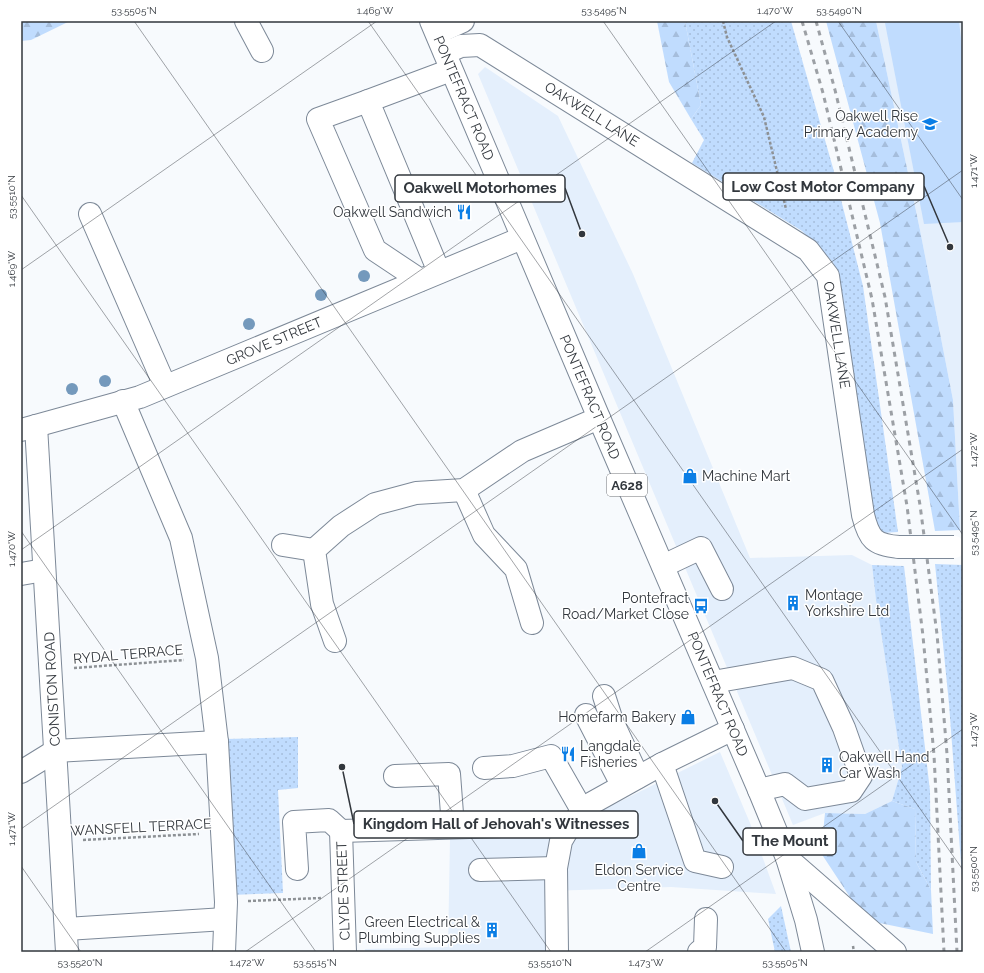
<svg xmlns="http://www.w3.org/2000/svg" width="984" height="973" viewBox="0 0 984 973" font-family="Raleway,sans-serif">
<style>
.built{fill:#e4effc}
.grass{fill:url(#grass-dots)}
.forest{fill:url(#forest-firs)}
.park{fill:#c0dcfe}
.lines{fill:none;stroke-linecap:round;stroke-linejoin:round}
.minor-casing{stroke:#7d8998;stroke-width:24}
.highway-casing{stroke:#7d8998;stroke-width:24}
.path{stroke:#8d9195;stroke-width:2.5;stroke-dasharray:3 2;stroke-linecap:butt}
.minor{stroke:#fff;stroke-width:22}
.highway{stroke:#fff;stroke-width:22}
.rail{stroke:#9ca0a5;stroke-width:3;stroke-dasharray:5 5;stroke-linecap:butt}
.minor-bridge-casing{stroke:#7d8998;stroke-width:24;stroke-linecap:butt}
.minor-bridge{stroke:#fff;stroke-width:22}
.tree{fill:#7499bc}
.ticks{fill:none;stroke:#32373d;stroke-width:1;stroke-opacity:0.45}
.labels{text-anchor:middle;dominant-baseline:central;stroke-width:3;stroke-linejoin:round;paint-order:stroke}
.shield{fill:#fff;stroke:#707377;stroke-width:1}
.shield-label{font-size:13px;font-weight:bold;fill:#32373d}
.street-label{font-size:14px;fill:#32373d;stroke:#fff}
.poi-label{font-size:14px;fill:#32373d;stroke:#fff;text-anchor:end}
.leader{fill:none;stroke:#32373d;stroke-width:1.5}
.callout-dot{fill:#32373d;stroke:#fff;stroke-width:1.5}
.callout{fill:#fff;stroke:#32373d;stroke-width:1.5}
.callout-label{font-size:15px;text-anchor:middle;font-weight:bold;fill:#32373d}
.neatline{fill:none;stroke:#32373d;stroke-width:1.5}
.ticks-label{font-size:10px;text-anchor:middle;fill:#32373d}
</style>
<defs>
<pattern id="grass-dots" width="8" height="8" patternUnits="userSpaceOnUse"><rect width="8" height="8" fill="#c0dcfe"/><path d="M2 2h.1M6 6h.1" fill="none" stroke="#a5bddb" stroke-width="1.8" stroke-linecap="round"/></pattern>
<pattern id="forest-firs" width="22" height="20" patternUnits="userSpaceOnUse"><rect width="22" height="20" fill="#c0dcfe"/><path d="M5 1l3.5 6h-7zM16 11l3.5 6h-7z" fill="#a5bddb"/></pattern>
</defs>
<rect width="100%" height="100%" fill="#f7fafd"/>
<!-- built -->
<g class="built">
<polygon points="876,21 963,21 963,537 960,530 953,400 920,230"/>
<polygon points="485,67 558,116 633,274 750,558 852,555 872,565 876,600 902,767 892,801 865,814 825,813 793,825 478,74"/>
<polygon points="720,752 750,823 776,894 671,887 548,891 547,952 365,952 365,949 448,947 450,839 548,837"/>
</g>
<!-- grass -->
<g class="grass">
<polygon points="685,21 791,21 833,168 863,286 898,532 882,533 872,518 843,297 833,262 802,231 692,163 704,140 691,119 701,105"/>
<polygon points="935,564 963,565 963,890 949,704"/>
<polygon points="872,565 904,566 930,791 931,890 916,862 915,809 892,801 902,767 876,600"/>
<polygon points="298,737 298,788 278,790 283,893 231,895 225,739"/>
<polygon points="781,906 791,952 775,952 768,919"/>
</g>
<!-- forest -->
<g class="forest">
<polygon points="21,21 70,21 31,40 21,41"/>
<polygon points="657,21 685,21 701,105 691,119 669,82"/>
<polygon points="826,21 876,21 920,230 953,400 960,530 935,531 880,223"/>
<polygon points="892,801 915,809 916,862 931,890 933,934 865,920 821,853 825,813 865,814"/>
</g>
<!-- park -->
<polygon class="park" points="904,21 959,21 963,55 963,222 924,224 885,23"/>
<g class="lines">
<!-- minor casing -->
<g class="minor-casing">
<g id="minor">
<polyline points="246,21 262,51"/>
<polyline points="437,33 463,21"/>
<path d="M445 53 461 46 480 45 808 250 828 276 863 515C869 539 874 545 899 547"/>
<polyline points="368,101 318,119 375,250 420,280"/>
<polyline points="90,214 165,386"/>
<polyline points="439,272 368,101 451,70"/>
<polyline points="123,401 181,538 207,658 217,742 226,902 224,952"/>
<polyline points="36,426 67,952"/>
<polyline points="21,430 140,397 522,238"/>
<polyline points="464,490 484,535 516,569 532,623"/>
<polyline points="283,545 314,550"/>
<polyline points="663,566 701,548 722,589"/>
<polyline points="21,574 44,570"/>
<polyline points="335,641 322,604 314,550 341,526 375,504 416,493 464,490 522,451 599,418"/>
<polyline points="713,682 793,668 822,680 844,728 861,776 851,791 805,799 785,784 759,790"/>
<polyline points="604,696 612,721 638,777"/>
<polyline points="586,715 622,785"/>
<polyline points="662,764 695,861 722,867"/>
<polyline points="484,768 513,766 551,756 583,812"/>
<polyline points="21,772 55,751 217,742"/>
<polyline points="395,776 449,774 453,827"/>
<polyline points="341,831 571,824"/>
<polyline points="341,831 345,952"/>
<polyline points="787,858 895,952"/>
<polyline points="297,869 294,822 329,820 341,831"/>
<polyline points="480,870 556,868"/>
<polyline points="66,929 225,919"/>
<polyline points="557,952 556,868 561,841 571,824 592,803 662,764 733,729"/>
<polyline points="699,952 705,947 706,919"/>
</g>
</g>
<!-- highway casing -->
<g class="highway-casing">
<polyline id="highway" points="431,21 599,418 759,790 787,858 806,920 813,952"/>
</g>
<!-- path -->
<g class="path">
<polyline points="723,21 727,37 764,117 786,209"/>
<polyline points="74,668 184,660"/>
<polyline points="83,840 199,834"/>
<polyline points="248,901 321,898"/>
<polyline points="853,946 854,952"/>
</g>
<!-- minor -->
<use href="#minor" class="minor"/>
<!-- highway -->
<use href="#highway" class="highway"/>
<!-- rail -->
<g class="rail">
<polyline points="802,21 823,93 872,299 907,506 923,636 934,755 944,952"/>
<polyline points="816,21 835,90 885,297 920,505 937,634 947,754 957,952"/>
</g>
<!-- minor-bridge casing -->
<g class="minor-bridge-casing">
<polyline id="minor-bridge" points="899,547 954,547"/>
</g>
<!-- minor-bridge -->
<use href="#minor-bridge" class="minor-bridge"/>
</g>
<!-- trees -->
<g class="tree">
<circle cx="364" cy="276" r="6"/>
<circle cx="321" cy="295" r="6"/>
<circle cx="249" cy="324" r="6"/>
<circle cx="105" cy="381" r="6"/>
<circle cx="72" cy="389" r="6"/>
</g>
<!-- ticks -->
<path class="ticks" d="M134 21 786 952M368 21 963 870M603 21 963 535M838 21 963 200M21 195 551 952M21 270 377 21M21 531 316 952M21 550 776 21M21 829 963 170M21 866 81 952M245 952 963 449M645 952 963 729"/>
<!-- icons -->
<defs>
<g id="school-bare" transform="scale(1.2)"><path d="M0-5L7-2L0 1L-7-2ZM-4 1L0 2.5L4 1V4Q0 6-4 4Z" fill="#0b7ee5" stroke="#fff" stroke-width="2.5" paint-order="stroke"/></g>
<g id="restaurant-bare" transform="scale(1.2)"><path d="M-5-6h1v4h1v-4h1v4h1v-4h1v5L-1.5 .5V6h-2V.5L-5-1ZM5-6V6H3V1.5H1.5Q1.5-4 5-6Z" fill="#0b7ee5" stroke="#fff" stroke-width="2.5" paint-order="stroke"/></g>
<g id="shop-bare" transform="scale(1.2)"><path d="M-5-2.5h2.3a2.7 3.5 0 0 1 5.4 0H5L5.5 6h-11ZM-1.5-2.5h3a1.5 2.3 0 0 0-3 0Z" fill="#0b7ee5" stroke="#fff" stroke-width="2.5" paint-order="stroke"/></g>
<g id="building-bare" transform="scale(1.2)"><path d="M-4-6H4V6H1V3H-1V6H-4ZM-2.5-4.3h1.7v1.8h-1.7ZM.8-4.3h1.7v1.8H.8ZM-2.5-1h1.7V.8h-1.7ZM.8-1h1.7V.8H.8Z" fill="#0b7ee5" stroke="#fff" stroke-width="2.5" paint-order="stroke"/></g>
<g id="bus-bare" transform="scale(1.2)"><path d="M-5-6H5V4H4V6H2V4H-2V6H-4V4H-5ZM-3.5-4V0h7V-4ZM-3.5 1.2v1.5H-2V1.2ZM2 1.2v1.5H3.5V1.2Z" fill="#0b7ee5" stroke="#fff" stroke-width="2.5" paint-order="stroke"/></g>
</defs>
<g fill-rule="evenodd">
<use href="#school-bare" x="930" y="124"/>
<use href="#restaurant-bare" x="464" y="212"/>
<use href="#shop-bare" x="690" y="476"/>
<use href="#building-bare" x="793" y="603"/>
<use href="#bus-bare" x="701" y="606"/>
<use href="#shop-bare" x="688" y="717"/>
<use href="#restaurant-bare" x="568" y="754"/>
<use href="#building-bare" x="827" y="765"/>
<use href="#shop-bare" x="639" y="851"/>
<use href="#building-bare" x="492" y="930"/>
</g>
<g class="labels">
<!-- shield labels -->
<rect class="shield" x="607" y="474" width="40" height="22" rx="3"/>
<g class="shield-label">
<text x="627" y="485">A628</text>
</g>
<!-- street labels -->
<g class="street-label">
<text transform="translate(464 98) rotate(67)">PONTEFRACT ROAD</text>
<text transform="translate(592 114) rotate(32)">OAKWELL LANE</text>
<text transform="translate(837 335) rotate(81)">OAKWELL LANE</text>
<text transform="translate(274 341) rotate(-23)">GROVE STREET</text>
<text transform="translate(590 397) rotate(67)">PONTEFRACT ROAD</text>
<text transform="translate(128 654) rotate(-5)">RYDAL TERRACE</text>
<text transform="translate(52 689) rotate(-93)">CONISTON ROAD</text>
<text transform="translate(718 694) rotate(67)">PONTEFRACT ROAD</text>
<text transform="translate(141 827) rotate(-3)">WANSFELL TERRACE</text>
<text transform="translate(343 891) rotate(-92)">CLYDE STREET</text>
</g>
<!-- poi labels -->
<g class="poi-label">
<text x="918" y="116">Oakwell Rise<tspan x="918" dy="16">Primary Academy</tspan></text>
<text x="452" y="212">Oakwell Sandwich</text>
<text x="702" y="476" text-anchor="start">Machine Mart</text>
<text x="805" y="595" text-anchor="start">Montage<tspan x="805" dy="16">Yorkshire Ltd</tspan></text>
<text x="689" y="598">Pontefract<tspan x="689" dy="16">Road/Market Close</tspan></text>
<text x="676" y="717">Homefarm Bakery</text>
<text x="580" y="746" text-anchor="start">Langdale<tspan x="580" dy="16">Fisheries</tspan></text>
<text x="839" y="757" text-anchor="start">Oakwell Hand<tspan x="839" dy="16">Car Wash</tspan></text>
<text x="639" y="870" text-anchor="middle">Eldon Service<tspan x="639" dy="16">Centre</tspan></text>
<text x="480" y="922">Green Electrical &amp;<tspan x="480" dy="16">Plumbing Supplies</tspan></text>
</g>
</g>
<!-- callouts -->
<path class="leader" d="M950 247L924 186M582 234L565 188M342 767L354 824M715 801L743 841"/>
<g class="callout-dot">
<circle cx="950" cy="247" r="4"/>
<circle cx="582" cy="234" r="4"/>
<circle cx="342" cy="767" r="4"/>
<circle cx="715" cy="801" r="4"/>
</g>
<g class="callout">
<rect x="723" y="173" width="201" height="27" rx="4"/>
<rect x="395" y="175" width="170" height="27" rx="4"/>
<rect x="354" y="811" width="284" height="27" rx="4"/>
<rect x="743" y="828" width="93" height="27" rx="4"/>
</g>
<g class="callout-label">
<text x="823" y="192">Low Cost Motor Company</text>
<text x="480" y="193">Oakwell Motorhomes</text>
<text x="496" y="829">Kingdom Hall of Jehovah's Witnesses</text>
<text x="790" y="846">The Mount</text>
</g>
<!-- border -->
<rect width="984" height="973" fill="none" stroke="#ffffff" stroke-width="44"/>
<rect x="22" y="22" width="940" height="929" class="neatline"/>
<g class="ticks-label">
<text x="134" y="14">53.5505°N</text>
<text x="375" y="14">1.469°W</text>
<text x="604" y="14">53.5495°N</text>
<text x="775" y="14">1.470°W</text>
<text x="839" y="14">53.5490°N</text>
<text transform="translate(973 171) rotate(-90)" y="4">1.471°W</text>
<text transform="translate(11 197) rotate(-90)" y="4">53.5510°N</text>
<text transform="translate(11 269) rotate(-90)" y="4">1.469°W</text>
<text transform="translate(973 450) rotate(-90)" y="4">1.472°W</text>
<text transform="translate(973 533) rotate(-90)" y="4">53.5495°N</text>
<text transform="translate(11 549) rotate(-90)" y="4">1.470°W</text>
<text transform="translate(973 730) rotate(-90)" y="4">1.473°W</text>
<text transform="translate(11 829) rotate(-90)" y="4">1.471°W</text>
<text transform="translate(973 869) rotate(-90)" y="4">53.5500°N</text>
<text x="80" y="966">53.5520°N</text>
<text x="247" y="966">1.472°W</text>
<text x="315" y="966">53.5515°N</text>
<text x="550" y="966">53.5510°N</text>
<text x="646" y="966">1.473°W</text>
<text x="785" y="966">53.5505°N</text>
</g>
</svg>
